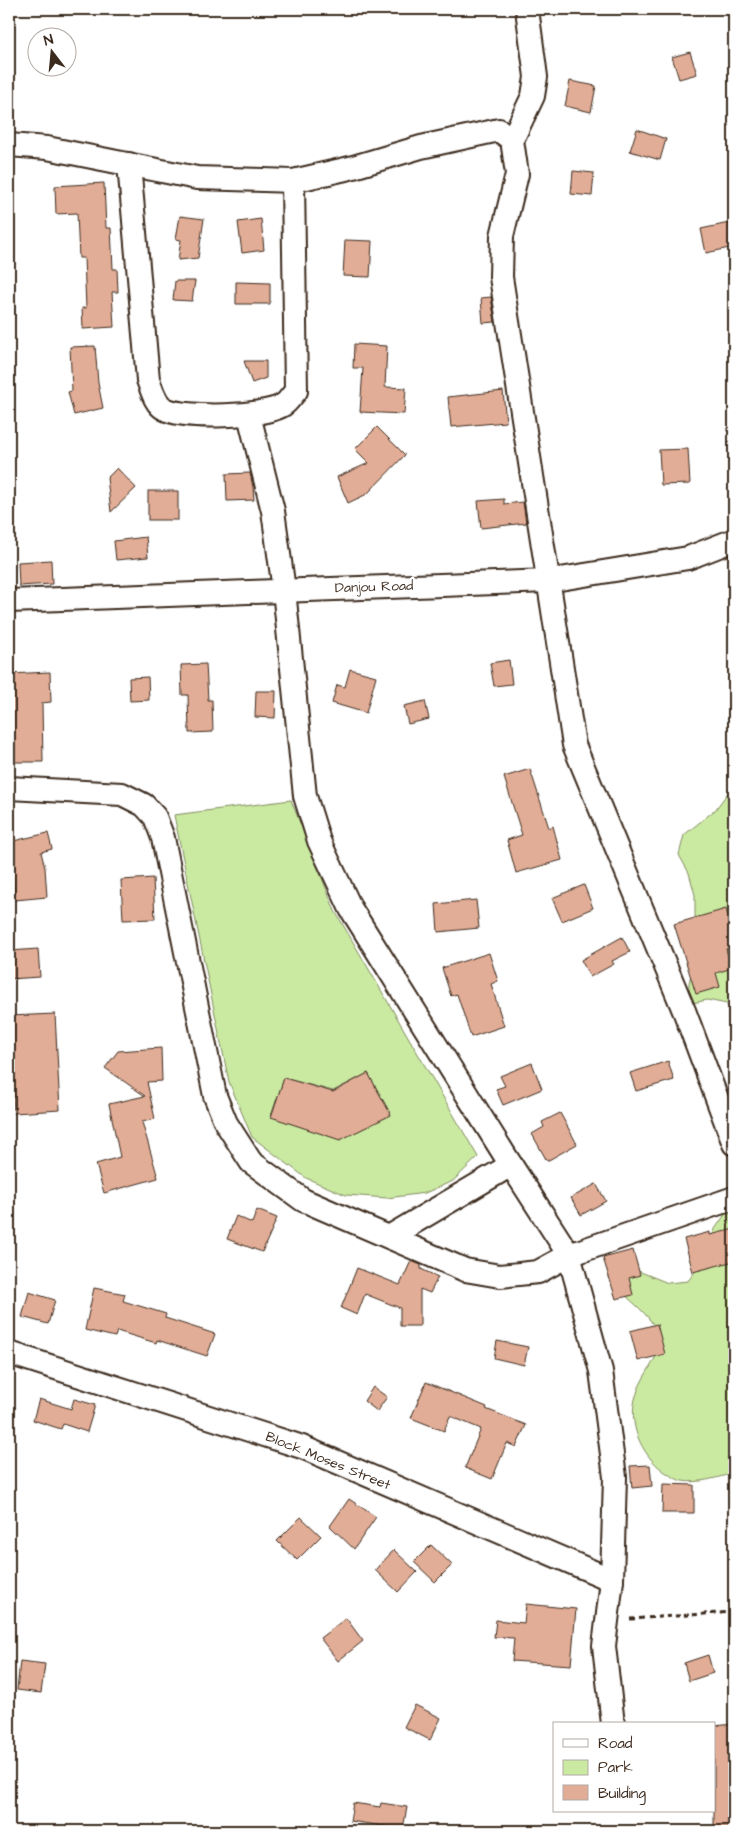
<svg xmlns="http://www.w3.org/2000/svg" width="743" height="1840" viewBox="0 0 743 1840" font-family="'Architects Daughter',sans-serif">
<style>
.green{fill:#caeaa2;stroke:#828a60;fill-rule:evenodd}
.building{fill:#e2ad96;stroke:#3b2a1e}
.lines{fill:none;stroke-linecap:round;stroke-linejoin:round}
.minor-casing{stroke:#3b2a1e;stroke-width:26}
.path{stroke:#3b2a1e;stroke-width:3;stroke-dasharray:5 4;stroke-linecap:butt}
.minor{stroke:#fff;stroke-width:22}
.labels{text-anchor:middle;dominant-baseline:central;stroke-width:4;stroke-linejoin:round;paint-order:stroke}
.street-label{font-size:14px;fill:#3b2a1e;stroke:#fff}
</style>
<rect width="100%" height="100%" fill="#fff"/>
<filter id="ink" filterUnits="userSpaceOnUse"><feTurbulence type="fractalNoise" baseFrequency=".02" numOctaves="2"/><feDisplacementMap in="SourceGraphic" scale="10" xChannelSelector="R" yChannelSelector="G"/><feConvolveMatrix kernelMatrix="1 2 1 2 8 2 1 2 1" color-interpolation-filters="sRGB"/></filter>
<g filter="url(#ink)">
<!-- green -->
<g class="green">
<polygon points="734,779 734,1019 727,1004 707,1000 688,1004 689,983 694,961 695,939 695,895 689,873 679,855 684,835 715,810 727,794"/>
<path d="M291 800 335 911 478 1157 453 1181 425 1193 387 1198 346 1195 306 1178 252 1137 229 1082 174 815ZM368 1073 391 1115 340 1139 271 1116 284 1078 333 1091Z"/>
<path d="M734 1211V1473C719 1477 698 1484 682 1481 677 1480 672 1476 668 1474 644 1459 628 1428 635 1399 637 1393 639 1386 642 1381 647 1371 660 1354 659 1343 658 1321 637 1307 622 1292L631 1268 668 1283 688 1281 700 1265 715 1229 726 1213Z"/>
</g>
<!-- building -->
<g class="building">
<polygon points="690,52 697,74 679,79 672,57"/>
<polygon points="570,81 596,86 591,112 565,106"/>
<polygon points="637,129 666,139 660,160 630,151"/>
<polygon points="573,171 594,173 592,196 571,194"/>
<polygon points="104,183 106,228 111,228 113,269 117,269 118,292 112,292 114,327 83,329 82,308 86,308 84,258 79,258 77,213 56,214 55,186"/>
<polygon points="180,216 204,219 198,258 178,260 181,240 176,239"/>
<polygon points="261,219 264,250 242,253 238,222"/>
<polygon points="729,223 734,247 706,253 701,229"/>
<polygon points="345,240 372,241 370,277 343,276"/>
<polygon points="175,281 195,281 192,301 173,300"/>
<polygon points="236,282 270,283 270,304 236,304"/>
<polygon points="491,297 495,322 483,323 481,298"/>
<polygon points="354,344 387,346 385,387 406,388 404,414 360,412 363,368 353,368"/>
<polygon points="95,346 98,383 103,408 74,415 68,392 72,391 70,347"/>
<polygon points="244,361 266,361 266,378 252,383"/>
<polygon points="503,391 506,422 451,427 448,397"/>
<polygon points="377,427 405,455 367,494 348,503 337,477 369,463 355,449"/>
<polygon points="688,449 690,484 661,485 659,450"/>
<polygon points="117,468 136,488 111,512 107,478"/>
<polygon points="250,473 253,487 254,500 227,501 226,474"/>
<rect x="148" y="491" width="30" height="29"/>
<polygon points="504,499 504,504 523,502 526,523 481,528 478,501"/>
<polygon points="146,537 148,557 116,560 114,541"/>
<polygon points="51,560 52,584 19,586 18,562"/>
<polygon points="509,660 512,684 494,686 490,663"/>
<polygon points="206,664 208,700 212,700 213,732 189,733 188,695 182,695 181,665"/>
<polygon points="350,669 376,676 366,713 332,703 337,685 345,687"/>
<polygon points="50,672 51,702 42,703 43,762 9,762 9,674"/>
<polygon points="148,677 149,700 130,701 129,678"/>
<polygon points="256,691 276,691 275,718 255,717"/>
<polygon points="425,701 429,719 408,724 404,706"/>
<polygon points="530,769 549,828 553,826 562,860 516,873 507,840 522,835 504,777"/>
<polygon points="48,833 52,849 41,852 45,868 47,897 15,900 13,876 9,857 9,842"/>
<polygon points="153,878 155,919 123,920 121,880"/>
<polygon points="584,885 593,908 562,921 552,898"/>
<polygon points="476,900 479,928 438,932 436,904"/>
<polygon points="726,909 734,936 734,947 726,949 732,968 716,973 720,987 696,994 674,924"/>
<polygon points="622,937 630,952 612,961 614,964 590,977 581,960"/>
<polygon points="38,949 40,977 9,979 9,951"/>
<polygon points="489,953 498,981 491,984 504,1026 471,1037 457,994 451,996 442,968"/>
<polygon points="55,1014 60,1110 14,1113 9,1016"/>
<polygon points="161,1048 162,1081 147,1082 155,1119 142,1122 158,1178 104,1193 96,1164 120,1157 109,1104 145,1096 105,1068 118,1051"/>
<polygon points="668,1061 674,1080 636,1091 630,1073"/>
<polygon points="532,1063 542,1089 503,1105 496,1089 505,1086 500,1076"/>
<polygon points="368,1073 391,1115 340,1140 271,1117 284,1078 333,1092"/>
<polygon points="560,1113 577,1144 547,1161 532,1134 544,1127 542,1122"/>
<polygon points="596,1184 606,1201 581,1215 571,1198"/>
<polygon points="257,1210 277,1218 262,1252 227,1239 236,1216 252,1223"/>
<polygon points="734,1229 734,1261 693,1272 684,1239 710,1232 710,1235"/>
<polygon points="633,1250 640,1275 629,1278 633,1295 616,1299 603,1258"/>
<polygon points="411,1261 421,1265 421,1269 438,1277 430,1293 420,1289 420,1326 400,1326 400,1308 365,1294 357,1315 341,1308 357,1268 400,1285"/>
<polygon points="94,1288 125,1294 123,1301 166,1314 165,1318 215,1334 207,1356 157,1340 156,1343 117,1331 115,1337 85,1330"/>
<polygon points="29,1292 55,1300 48,1324 22,1317"/>
<polygon points="657,1324 665,1354 638,1361 630,1331"/>
<polygon points="497,1341 528,1347 524,1365 494,1358"/>
<polygon points="426,1382 487,1407 486,1409 526,1425 516,1447 507,1443 492,1479 465,1468 481,1429 450,1416 444,1431 411,1418"/>
<polygon points="373,1387 387,1397 377,1411 364,1401"/>
<polygon points="39,1399 71,1409 74,1399 95,1405 87,1432 63,1424 61,1429 33,1420"/>
<polygon points="650,1465 652,1486 632,1488 630,1466"/>
<polygon points="663,1484 694,1485 694,1513 662,1513"/>
<polygon points="349,1499 376,1517 354,1549 330,1526"/>
<polygon points="301,1517 321,1536 297,1560 277,1541"/>
<polygon points="431,1545 452,1565 435,1582 414,1562"/>
<polygon points="394,1550 417,1572 398,1592 375,1570"/>
<polygon points="526,1604 576,1609 571,1665 512,1661 514,1638 494,1637 496,1620 524,1623"/>
<polygon points="346,1618 363,1641 338,1661 320,1638"/>
<polygon points="708,1655 713,1673 689,1681 684,1663"/>
<polygon points="20,1661 45,1664 41,1693 17,1690"/>
<polygon points="415,1705 441,1718 430,1740 404,1727"/>
<polygon points="734,1724 734,1831 714,1831 714,1726"/>
<polygon points="353,1803 380,1807 381,1803 407,1807 403,1829 350,1821"/>
</g>
<g class="lines">
<!-- minor casing -->
<g class="minor-casing">
<g id="minor">
<polyline points="512,140 533,96 536,77 527,9"/>
<polyline points="9,145 47,148 197,178 293,181 350,168 421,147 499,130 512,140 517,174 502,236 501,277 574,745 685,1013 734,1144"/>
<path d="M129 164 148 380C152 390 155 404 165 409 185 419 264 417 283 405 288 402 292 395 296 391L293 181"/>
<polyline points="249,415 273,511 284,590 305,796 319,841 351,909 511,1165 569,1255 601,1371 615,1477 612,1580 604,1646 613,1724"/>
<polyline points="9,601 548,581 688,558 734,540"/>
<polyline points="9,788 122,794 144,805 155,817 163,838 215,1096 226,1123 251,1162 303,1200 465,1270 500,1276 538,1272 569,1255 734,1198"/>
<polyline points="389,1237 511,1165"/>
<polyline points="9,1353 302,1447 612,1580"/>
</g>
</g>
<!-- path -->
<polyline class="path" points="630,1619 734,1612"/>
<!-- minor -->
<use href="#minor" class="minor"/>
</g>
</g>
<g class="labels">
<!-- street labels -->
<g class="street-label">
<text transform="translate(374 587) rotate(-2)">Danjou Road</text>
<text transform="translate(328 1461) rotate(22)">Block Moses Street</text>
</g>
</g>
<!-- margin -->
<rect width="743" height="1840" fill="none" stroke="#fff" stroke-width="30"/>
<rect x="15" y="15" width="713" height="1810" fill="none" stroke="#3b2a1e" stroke-width="2" filter="url(#ink)"/>
<!-- legend -->
<rect x="553" y="1722" width="162" height="90" fill="#ffffff" stroke="#b1aaa5"/>
<rect x="563" y="1739" width="25" height="8" fill="#ffffff" stroke="#b1aaa5"/>
<text x="598" y="1748" font-size="15" fill="#3b2a1e">Road</text>
<rect x="563" y="1760" width="25" height="15" fill="#caeaa2" stroke="#b1aaa5"/>
<text x="598" y="1772" font-size="15" fill="#3b2a1e">Park</text>
<rect x="563" y="1785" width="25" height="15" fill="#e2ad96" stroke="#b1aaa5"/>
<text x="598" y="1798" font-size="15" fill="#3b2a1e">Building</text>
<!-- north arrow -->
<g transform="translate(52 52) rotate(344)"><circle r="24" fill="#ffffff" stroke="#b1aaa5"/>
<path d="M0-4L9 19L0 12L-9 19Z" fill="#3b2a1e"/>
<text y="-8" font-size="14" font-weight="bold" text-anchor="middle" fill="#3b2a1e">N</text>
</g>
</svg>
